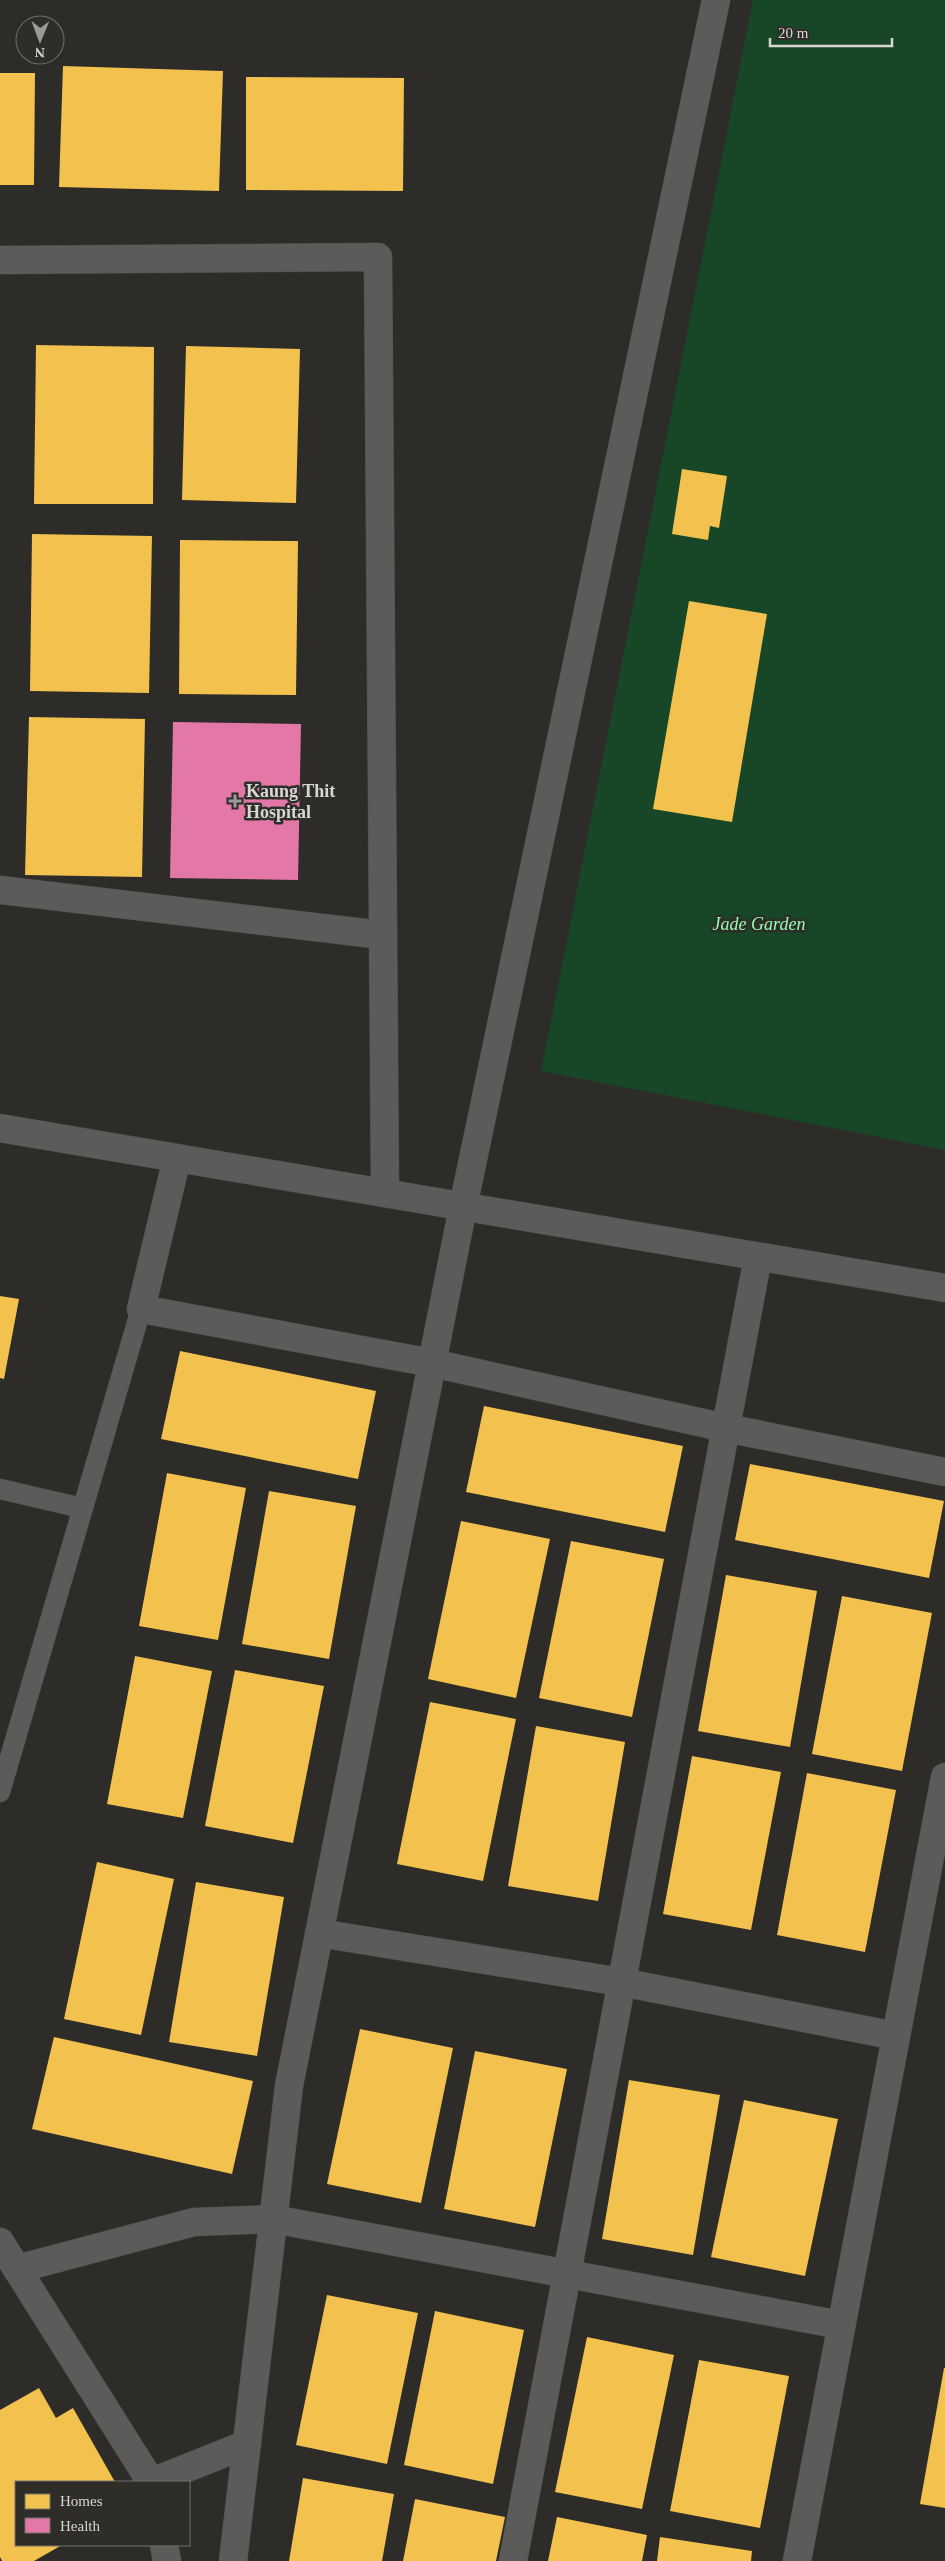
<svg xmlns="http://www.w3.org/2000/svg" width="945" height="2561" viewBox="0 0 945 2561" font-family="'Times New Roman',serif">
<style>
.green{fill:#184727}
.homes{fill:#f2c14e}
.health{fill:#e377a8}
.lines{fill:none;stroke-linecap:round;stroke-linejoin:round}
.lane-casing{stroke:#474745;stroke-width:21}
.street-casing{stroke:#474745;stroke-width:29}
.secondary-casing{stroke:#474745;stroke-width:29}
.lane{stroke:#5b5b59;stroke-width:20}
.street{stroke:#5b5b59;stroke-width:28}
.secondary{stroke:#5b5b59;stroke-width:28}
.poi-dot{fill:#9c9a98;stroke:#2e2d28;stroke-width:2}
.labels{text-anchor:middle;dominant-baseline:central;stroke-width:5;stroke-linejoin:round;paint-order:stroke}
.poi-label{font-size:18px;font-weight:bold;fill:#d7d6d3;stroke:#2e2d28;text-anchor:start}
.park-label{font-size:18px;font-style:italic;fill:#95fbaf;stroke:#2e2d28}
</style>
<rect width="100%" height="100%" fill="#2d2c29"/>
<!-- green -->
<polygon class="green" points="753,0 945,0 945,1150 541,1071"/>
<!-- homes -->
<g class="homes">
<polygon points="63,66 223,71 219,191 59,187"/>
<polygon points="0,73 35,73 34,185 0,185"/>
<polygon points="246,77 404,78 403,191 246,190"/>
<polygon points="36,345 154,347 153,504 34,504"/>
<polygon points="186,346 300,349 296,503 182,500"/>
<polygon points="682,469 727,476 719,528 710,526 708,540 672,534"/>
<polygon points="32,534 152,536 149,693 30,691"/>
<polygon points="180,540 298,541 296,695 179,694"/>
<polygon points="689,601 767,614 732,822 653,809"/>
<polygon points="29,717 145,719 142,877 25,875"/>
<polygon points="0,1296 19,1299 4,1379 0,1378"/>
<polygon points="180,1351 376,1391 358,1479 161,1439"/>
<polygon points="484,1406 683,1446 665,1532 466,1492"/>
<polygon points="750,1464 944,1501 929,1578 735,1540"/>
<polygon points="167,1473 246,1488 218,1640 139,1626"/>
<polygon points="269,1491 356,1506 329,1659 242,1644"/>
<polygon points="461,1521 550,1539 516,1698 428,1679"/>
<polygon points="571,1541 664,1559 632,1717 539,1698"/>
<polygon points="726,1575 817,1591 790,1747 698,1731"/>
<polygon points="842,1596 932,1613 902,1771 812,1754"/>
<polygon points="135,1656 212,1671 183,1818 107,1804"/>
<polygon points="235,1670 324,1686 293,1843 205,1826"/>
<polygon points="430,1702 516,1719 483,1881 397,1864"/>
<polygon points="536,1726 625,1742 598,1901 508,1886"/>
<polygon points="692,1756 781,1772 751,1930 663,1914"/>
<polygon points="807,1773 896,1790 865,1952 777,1935"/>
<polygon points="97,1862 174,1879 141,2035 64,2019"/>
<polygon points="196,1882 284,1897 257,2056 169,2042"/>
<polygon points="360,2029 453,2048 421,2203 327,2184"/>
<polygon points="54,2037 253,2081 232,2174 32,2129"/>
<polygon points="475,2051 567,2069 535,2227 444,2209"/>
<polygon points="629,2080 720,2095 693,2255 602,2239"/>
<polygon points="744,2100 838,2119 805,2276 711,2257"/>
<polygon points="327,2295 418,2313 387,2464 296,2445"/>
<polygon points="435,2311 524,2330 493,2484 404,2465"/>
<polygon points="587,2337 674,2355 642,2509 555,2492"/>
<polygon points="699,2360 789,2376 760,2528 670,2511"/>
<polygon points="944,2368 945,2368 945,2508 920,2504"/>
<polygon points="39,2388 56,2418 73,2408 115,2482 16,2482 16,2545 62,2545 34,2561 2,2561 0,2557 0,2410"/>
<polygon points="303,2478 394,2494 382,2561 289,2561"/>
<polygon points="415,2499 505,2517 496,2561 403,2561"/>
<polygon points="557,2517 647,2535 642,2561 548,2561"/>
<polygon points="660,2537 752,2551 751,2561 657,2561"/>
</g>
<!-- health -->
<polygon class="health" points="173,722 301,724 298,880 170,878"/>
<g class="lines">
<!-- lane casing -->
<g class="lane-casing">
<g id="lane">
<polyline points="0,1489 82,1508"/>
<polyline points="0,1792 141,1309"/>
</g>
</g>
<!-- street casing -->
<g class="street-casing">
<g id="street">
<polyline points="0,260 378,257 385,1193"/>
<polyline points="0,890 382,935"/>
<polyline points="177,1158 141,1309 432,1363 726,1428 945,1472"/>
<polyline points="319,1933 621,1982 896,2036"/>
<polyline points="0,2242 151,2482"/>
<polyline points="17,2269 194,2222 273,2219 841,2325"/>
<polyline points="152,2482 247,2444"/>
<polyline points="164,2545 167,2561"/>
<polyline points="233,2561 289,2086 463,1207 716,0"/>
<polyline points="513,2561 758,1257"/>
<polyline points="797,2561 945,1777"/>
</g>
</g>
<!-- secondary casing -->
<g class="secondary-casing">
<polyline id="secondary" points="0,1128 945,1288"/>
</g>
<!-- lane -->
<use href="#lane" class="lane"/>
<!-- street -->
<use href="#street" class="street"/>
<!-- secondary -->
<use href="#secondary" class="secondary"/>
</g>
<!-- markers -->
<path class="poi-dot" d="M232.5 793.5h5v5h5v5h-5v5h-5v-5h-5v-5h5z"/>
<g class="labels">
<!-- poi labels -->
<g class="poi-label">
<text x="246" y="791">Kaung Thit<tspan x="246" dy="21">Hospital</tspan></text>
</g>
<!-- park labels -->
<g class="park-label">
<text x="759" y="924">Jade Garden</text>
</g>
</g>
<!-- legend -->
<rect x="15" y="2481" width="175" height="65" fill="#2e2d28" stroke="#72716c"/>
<rect x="25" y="2494" width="25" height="15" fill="#f2c14e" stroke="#72716c"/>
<text x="60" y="2506" font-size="15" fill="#d7d6d3">Homes</text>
<rect x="25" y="2518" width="25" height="15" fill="#e377a8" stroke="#72716c"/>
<text x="60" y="2531" font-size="15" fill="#d7d6d3">Health</text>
<!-- north arrow -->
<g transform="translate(40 40) rotate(181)"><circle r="24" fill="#2e2d28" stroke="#72716c"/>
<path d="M0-4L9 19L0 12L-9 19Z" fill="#9c9a98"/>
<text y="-8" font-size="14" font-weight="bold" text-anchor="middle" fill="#d7d6d3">N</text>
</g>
<!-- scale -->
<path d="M770 38v8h122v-8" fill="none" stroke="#d7d6d3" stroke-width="2.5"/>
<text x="778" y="38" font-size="15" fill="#d7d6d3" stroke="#2e2d28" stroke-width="4" paint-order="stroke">20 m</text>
</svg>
